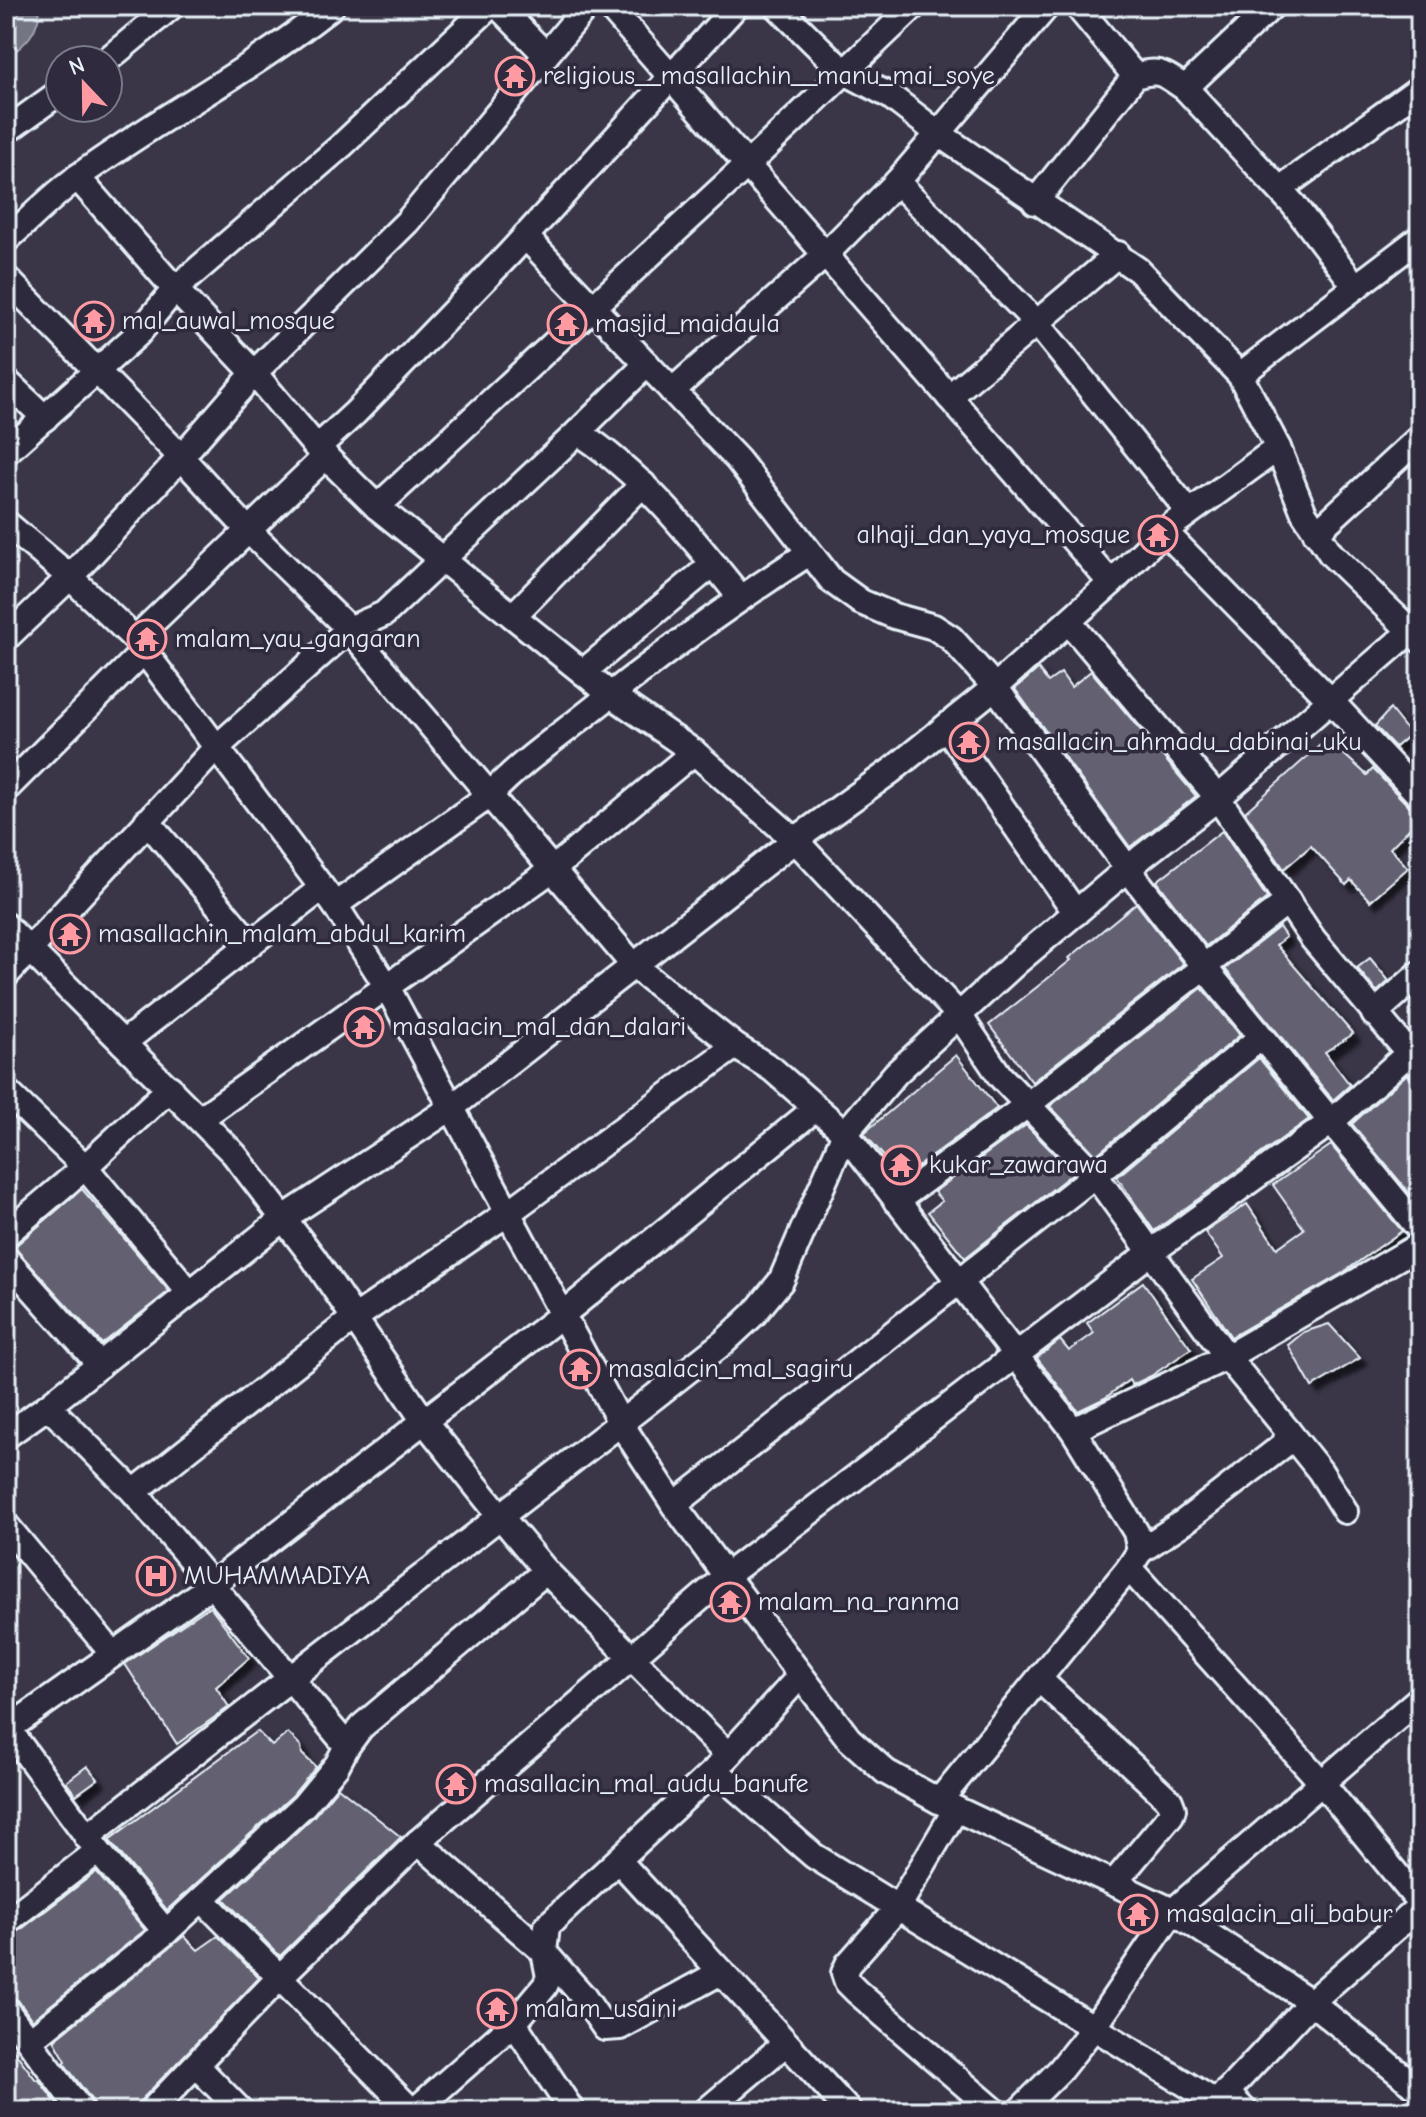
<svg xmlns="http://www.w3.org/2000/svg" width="1426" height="2117" viewBox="0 0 1426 2117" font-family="'Comic Neue',sans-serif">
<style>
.water{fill:#737482;stroke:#a2a6b1;stroke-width:2}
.building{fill:#636171;stroke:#e8f1f8;stroke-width:2;filter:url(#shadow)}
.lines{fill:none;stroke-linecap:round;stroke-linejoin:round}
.street-casing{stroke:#e8f1f8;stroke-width:30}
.street{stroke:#2f2a3d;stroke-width:24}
.labels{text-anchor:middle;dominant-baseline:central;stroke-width:7;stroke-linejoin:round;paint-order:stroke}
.poi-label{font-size:26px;fill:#e8f1f8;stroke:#2f2a3d;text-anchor:start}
</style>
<defs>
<filter id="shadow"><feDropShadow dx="7" dy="7" stdDeviation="2" flood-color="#0009"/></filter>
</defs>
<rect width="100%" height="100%" fill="#3a3648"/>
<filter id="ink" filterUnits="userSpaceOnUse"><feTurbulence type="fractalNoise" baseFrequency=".0125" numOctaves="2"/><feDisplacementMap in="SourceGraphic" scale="16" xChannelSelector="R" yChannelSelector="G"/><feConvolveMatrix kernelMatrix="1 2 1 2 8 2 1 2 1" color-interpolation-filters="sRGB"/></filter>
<g filter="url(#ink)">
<!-- water -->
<path class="water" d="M6 6H40C39 30 27 45 6 57Z"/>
<!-- building -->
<g class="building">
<polygon points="1038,669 1048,682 1061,673 1071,687 1091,671 1196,796 1130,847 1015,689"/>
<polygon points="1390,709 1410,734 1395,747 1375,726"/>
<polygon points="1327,739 1367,775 1373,769 1420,818 1390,848 1408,868 1370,901 1351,880 1346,885 1311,846 1284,869 1245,812"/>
<polygon points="1222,831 1267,898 1206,946 1157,881"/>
<polygon points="1136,903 1183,964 1032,1082 989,1025 1071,960 1069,958"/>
<polygon points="1279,927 1286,937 1276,945 1353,1034 1325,1052 1350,1085 1333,1100 1225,969"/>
<polygon points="1370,958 1389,981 1377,992 1357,968"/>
<polygon points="1202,988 1240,1035 1096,1155 1050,1106"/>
<polygon points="956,1055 997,1108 902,1178 864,1133"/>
<polygon points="1259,1058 1309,1119 1154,1231 1117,1177"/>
<polygon points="1407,1074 1420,1086 1420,1206 1352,1124"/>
<polygon points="1026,1125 1073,1173 965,1258 928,1212 942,1201 934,1192"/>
<polygon points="1331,1145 1402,1231 1341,1274 1231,1337 1192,1279 1223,1258 1205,1232 1247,1204 1277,1248 1304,1229 1273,1185"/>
<polygon points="82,1189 169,1291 102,1344 14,1247"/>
<polygon points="1143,1282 1191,1349 1151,1376 1132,1385 1129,1380 1105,1398 1078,1411 1037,1358 1060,1340 1069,1351 1094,1333 1087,1323"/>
<polygon points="1329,1324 1360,1358 1312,1387 1288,1345 1304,1332"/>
<polygon points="210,1606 249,1658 216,1687 229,1707 177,1744 125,1664"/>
<polygon points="257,1731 272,1746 288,1733 301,1746 302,1754 316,1767 293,1795 167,1910 109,1840"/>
<polygon points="87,1766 98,1779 76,1795 66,1782"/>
<polygon points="338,1787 401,1837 280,1956 224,1899 314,1816"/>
<polygon points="96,1872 145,1930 32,2020 18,2000 6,1995 6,1937 15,1934"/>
<polygon points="184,1936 198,1950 218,1936 259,1978 140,2101 136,2111 96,2111 93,2102 64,2063 66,2061 54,2040"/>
<polygon points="6,2035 11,2042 9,2044 36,2080 38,2079 62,2111 6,2111"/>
</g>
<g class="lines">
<!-- street casing -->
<g class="street-casing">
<g id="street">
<polyline points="498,6 546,55"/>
<polyline points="609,6 1111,583 1164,531 1278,448 1304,513 1331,554 1420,640"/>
<polyline points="777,6 843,71 890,96 939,134 1138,270 1240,375 1278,448"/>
<polyline points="1047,6 897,182 1037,323 1189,512"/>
<polyline points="1077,6 1135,76"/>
<polyline points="107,60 172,6"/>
<polyline points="1185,88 1272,6"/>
<polyline points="6,131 60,92"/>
<polyline points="77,177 175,289 254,373 317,448 377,507 610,694 694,752 795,840 959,1015 1000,1076 1095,1175 1227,1357 1288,1431 1285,1444 1185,1521 1140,1551"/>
<polyline points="1280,189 1420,88"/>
<path d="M1035 202 1135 76C1160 68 1164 74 1185 88L1293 204 1356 287"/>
<polyline points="525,236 738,460 832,581 861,602 894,616 934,627 951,638 995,687 1128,869 1204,967 1420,1230"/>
<path d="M6 240C30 219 53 195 79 176 161 116 253 70 332 6"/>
<polyline points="6,278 181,457 249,531 349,629 635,967 735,1046 772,1069 845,1133 1073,1430 1136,1532 1140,1551 1129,1568 939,1801"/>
<polyline points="1240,375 1420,238"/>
<polyline points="6,381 45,418"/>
<polyline points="672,391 825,255 897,182"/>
<polyline points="949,397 1118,254"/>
<path d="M578 432C644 475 691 536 740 597"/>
<polyline points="317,448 355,413 509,254 736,6"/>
<polyline points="6,452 138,334 175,289 341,146 490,6"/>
<polyline points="377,507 747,165 914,6"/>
<polyline points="6,523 70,577 135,639 335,905 386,985 621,1424 674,1505 726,1576 849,1739 886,1772 939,1801 1173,1911 1311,2002 1420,2090"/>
<polyline points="1164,531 1330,700 1420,796"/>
<polyline points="1316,533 1420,437"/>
<polyline points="513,616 643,484"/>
<polyline points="1069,622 1218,798 1313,939 1418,1064"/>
<polyline points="6,638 70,577 181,457 254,373 407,222 587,6"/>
<polyline points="135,639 326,456"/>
<polyline points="583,672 713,564"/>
<polyline points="946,727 1076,913"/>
<polyline points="6,789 144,651"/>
<polyline points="147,821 250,943"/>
<path d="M335 905 490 795C518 765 552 741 584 716 656 658 731 603 809 553"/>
<polyline points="6,926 234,1154 313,1257 424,1421 501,1517 546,1571 727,1754"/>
<polyline points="6,975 215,749 349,629 384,614 578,432 647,364"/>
<polyline points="1374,1014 1420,973"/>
<polyline points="123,1043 322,888"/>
<polyline points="6,1091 85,1167 190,1293"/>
<polyline points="201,1118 553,869 694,752"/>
<polyline points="896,1201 1026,1106 1288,901"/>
<polyline points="6,1234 85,1167 170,1088"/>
<polyline points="6,1259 100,1365"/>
<polyline points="48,1406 134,1492 347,1746"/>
<polyline points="1073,1430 1227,1357 1420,1245"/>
<polyline points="1288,1431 1320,1471 1345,1511"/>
<polyline points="6,1436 48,1406 284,1218 451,1108 795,840 891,771 995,687 1111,583"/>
<polyline points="134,1492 353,1319 508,1213 735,1046"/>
<polyline points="674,1505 1095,1175 1261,1037"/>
<polyline points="6,1525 113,1654"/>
<polyline points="1129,1568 1322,1783 1420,1903"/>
<polyline points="1039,1679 1170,1801 1173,1809 1171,1815 1114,1883"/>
<polyline points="6,1726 98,1851 166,1932"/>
<polyline points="8,1729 210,1586 562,1315 816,1108"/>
<polyline points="715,1770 814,1856 1217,2103"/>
<polyline points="956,1809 897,1909 848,1964 844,1973 847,1982 857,1992 995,2111"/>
<path d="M87 1837C298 1670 513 1509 724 1342L754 1314 781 1281 845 1133 896 1073 1017 962 1143 856 1218 798 1420 623"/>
<polyline points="418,1842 544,1952 583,1996 605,2028 620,2027 721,1972"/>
<polyline points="619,1861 849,2111"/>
<polyline points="202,1899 412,2111"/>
<polyline points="6,1922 98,1851"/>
<polyline points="6,2010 81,2111"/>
<polyline points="514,2023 572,2111"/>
<polyline points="29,2041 166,1932 304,1805 337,1765 347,1746 361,1727 546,1571"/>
<polyline points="196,2065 241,2111"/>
<polyline points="1226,2092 1245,2111"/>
<polyline points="151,2111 280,1977 418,1842 726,1576 1150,1253 1331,1122 1409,1053"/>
<polyline points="414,2111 514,2023 545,1986 549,1977 544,1952 547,1926 715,1770 800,1676"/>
<polyline points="706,2111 786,2043"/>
<polyline points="1019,2111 1060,2070 1095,2026 1173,1911 1420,1698"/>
<polyline points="1209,2111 1311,2002 1420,1906"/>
</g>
</g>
<!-- street -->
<use href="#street" class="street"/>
</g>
</g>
<!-- icons -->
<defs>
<g id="temple-ring" transform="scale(2)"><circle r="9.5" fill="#2f2a3d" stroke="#ff9aa2" stroke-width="1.5"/><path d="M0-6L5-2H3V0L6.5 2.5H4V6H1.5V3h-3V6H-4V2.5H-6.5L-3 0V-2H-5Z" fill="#ff9aa2"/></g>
<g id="hospital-ring" transform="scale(2)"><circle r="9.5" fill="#2f2a3d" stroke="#ff9aa2" stroke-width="1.5"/><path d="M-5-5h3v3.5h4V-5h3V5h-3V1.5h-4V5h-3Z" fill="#ff9aa2"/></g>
</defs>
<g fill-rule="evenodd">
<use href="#temple-ring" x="515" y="76"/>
<use href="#temple-ring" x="94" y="321"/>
<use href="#temple-ring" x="567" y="324"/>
<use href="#temple-ring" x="1158" y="535"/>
<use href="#temple-ring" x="147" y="639"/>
<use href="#temple-ring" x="969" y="742"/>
<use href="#temple-ring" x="70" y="934"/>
<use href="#temple-ring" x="364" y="1027"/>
<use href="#temple-ring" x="901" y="1165"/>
<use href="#temple-ring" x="580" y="1369"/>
<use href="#hospital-ring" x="156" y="1576"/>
<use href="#temple-ring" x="730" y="1602"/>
<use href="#temple-ring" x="456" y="1784"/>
<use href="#temple-ring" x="1138" y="1914"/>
<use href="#temple-ring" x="497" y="2009"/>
</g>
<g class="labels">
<!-- poi labels -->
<g class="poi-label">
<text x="543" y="76">religious__masallachin__manu_mai_soye</text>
<text x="122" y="321">mal_auwal_mosque</text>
<text x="595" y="324">masjid_maidaula</text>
<text x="1130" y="535" text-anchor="end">alhaji_dan_yaya_mosque</text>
<text x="175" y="639">malam_yau_gangaran</text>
<text x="997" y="742">masallacin_ahmadu_dabinai_uku</text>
<text x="98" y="934">masallachin_malam_abdul_karim</text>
<text x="392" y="1027">masalacin_mal_dan_dalari</text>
<text x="929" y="1165">kukar_zawarawa</text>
<text x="608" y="1369">masalacin_mal_sagiru</text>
<text x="184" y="1576">MUHAMMADIYA</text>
<text x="758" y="1602">malam_na_ranma</text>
<text x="484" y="1784">masallacin_mal_audu_banufe</text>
<text x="1166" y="1914">masalacin_ali_babur</text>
<text x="525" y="2009">malam_usaini</text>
</g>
</g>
<!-- margin -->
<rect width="1426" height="2117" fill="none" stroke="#2f2a3d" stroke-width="32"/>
<rect x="16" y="16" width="1394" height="2085" fill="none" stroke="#e8f1f8" stroke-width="3" filter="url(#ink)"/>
<!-- north arrow -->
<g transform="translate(84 84) rotate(338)"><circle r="38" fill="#2f2a3d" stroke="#797a88" stroke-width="2"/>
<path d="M0-6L14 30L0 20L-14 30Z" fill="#ff9aa2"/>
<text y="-12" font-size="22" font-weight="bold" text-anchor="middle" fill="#e8f1f8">N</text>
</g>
</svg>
